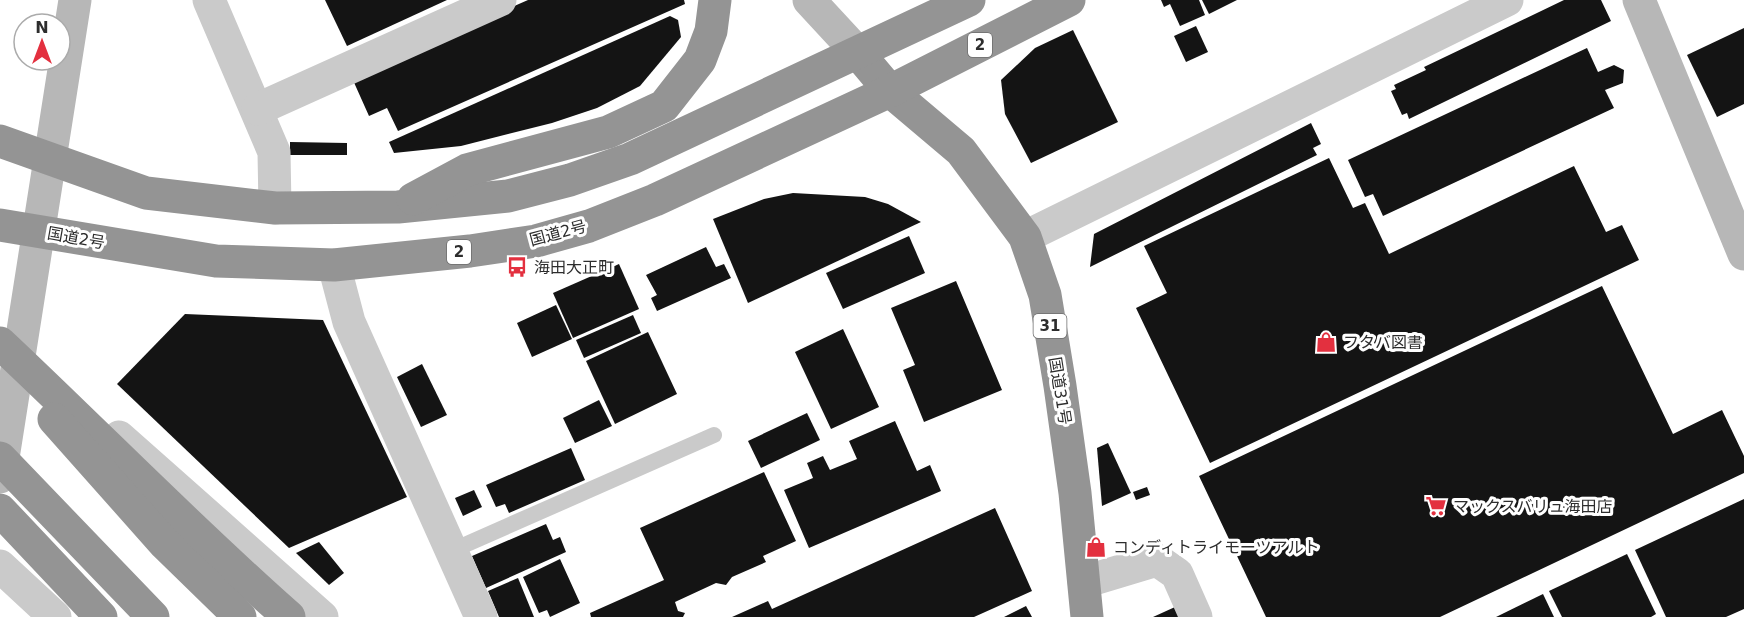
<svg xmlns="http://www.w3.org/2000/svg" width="1744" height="617" viewBox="0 0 1744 617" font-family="'DejaVu Sans','Noto Sans JP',sans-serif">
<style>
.building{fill:#141414}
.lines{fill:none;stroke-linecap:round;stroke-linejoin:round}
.lane{stroke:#cacaca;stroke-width:16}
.street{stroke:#cacaca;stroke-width:33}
.secondary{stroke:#b7b7b7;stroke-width:33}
.highway{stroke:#949494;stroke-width:33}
.highway-bridge{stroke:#949494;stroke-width:33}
.labels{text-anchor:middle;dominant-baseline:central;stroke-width:6;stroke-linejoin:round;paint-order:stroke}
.shield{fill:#fff;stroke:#6c6c6c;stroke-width:1.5}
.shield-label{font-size:15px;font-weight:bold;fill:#2d2d2d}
.street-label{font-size:16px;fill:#2d2d2d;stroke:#fff}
.poi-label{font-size:16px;fill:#2d2d2d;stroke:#fff;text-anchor:start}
</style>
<rect width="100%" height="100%" fill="#fff"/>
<!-- building -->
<g class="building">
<polygon points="325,0 447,0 347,46"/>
<polygon points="528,0 684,0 685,4 398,131 387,108 369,116 352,78"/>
<polygon points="1161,0 1199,0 1205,15 1180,26 1170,4 1164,7"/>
<polygon points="1202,0 1237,0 1209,14"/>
<polygon points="1564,0 1601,0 1611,21 1409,119 1407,113 1402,115 1391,91 1396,89 1394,85 1426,70 1424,67"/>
<polygon points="670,16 678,20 681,37 640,86 597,108 552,123 461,146 394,153 389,142"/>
<polygon points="1196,26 1208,52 1186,62 1174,36"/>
<polygon points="1744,28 1744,104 1717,117 1687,55"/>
<polygon points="1073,30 1118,122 1031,163 1005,114 1001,80 1035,48"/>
<polygon points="1587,48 1598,72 1614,65 1624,70 1623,83 1605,90 1614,108 1383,216 1373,194 1365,197 1348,160"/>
<polygon points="1311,123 1321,144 1313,148 1317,155 1090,267 1094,234"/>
<polygon points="290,142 347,143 347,155 290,155"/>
<polygon points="1329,158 1353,208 1365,203 1389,254 1574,166 1606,232 1622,225 1639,260 1210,463 1136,308 1167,293 1144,246"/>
<polygon points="793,193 865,197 888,204 921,222 748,303 713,219 764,199"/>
<polygon points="909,236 925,273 843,309 826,273"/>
<polygon points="706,247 716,267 724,264 731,278 657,311 651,298 657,295 646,275"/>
<polygon points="619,264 639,309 573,338 553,293"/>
<polygon points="956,281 1002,390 924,422 903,370 915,365 891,308"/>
<polygon points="1602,286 1673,434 1722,410 1744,456 1744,473 1440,617 1266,617 1199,476"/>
<polygon points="556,305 572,339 532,357 517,323"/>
<polygon points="185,314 323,320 407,497 289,548 117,384"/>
<polygon points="633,315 641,333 584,358 576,340"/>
<polygon points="843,329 879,407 831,429 795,352"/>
<polygon points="648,332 677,394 615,424 586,361"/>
<polygon points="422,364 447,415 421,427 397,377"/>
<polygon points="599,400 612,426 575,443 563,418"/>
<polygon points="807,413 820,440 761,468 748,441"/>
<polygon points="895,421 917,471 930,465 941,491 809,548 784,490 813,478 807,463 823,456 830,470 857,459 849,441"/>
<polygon points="1108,443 1131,493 1102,506 1097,448"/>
<polygon points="571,448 585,480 509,513 505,504 496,507 486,485"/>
<polygon points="764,472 796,541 763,556 766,562 732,577 726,585 716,583 675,602 678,611 685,613 683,617 591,617 590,613 664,580 640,528"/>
<polygon points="1147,487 1150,495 1136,500 1133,492"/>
<polygon points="474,490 482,507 463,516 455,498"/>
<polygon points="1744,499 1744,609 1726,617 1666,617 1635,550"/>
<polygon points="995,508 1032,591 974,617 732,617 768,601 772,609"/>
<polygon points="546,524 553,540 560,537 566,552 486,588 472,556"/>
<polygon points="319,542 344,573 329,585 296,553"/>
<polygon points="1627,554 1656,614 1651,617 1562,617 1549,591"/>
<polygon points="560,559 580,603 550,617 547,610 539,613 523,577"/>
<polygon points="518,578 534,617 499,617 488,591"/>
<polygon points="1543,594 1554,617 1496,617"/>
<polygon points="1026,606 1032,617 1004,617"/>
<polygon points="1175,607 1180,617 1153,617"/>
</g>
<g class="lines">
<!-- lane -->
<polyline class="lane" points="451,551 714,435"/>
<!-- street -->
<g class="street">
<polyline points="209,0 274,152 275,208"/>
<polyline points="258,109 500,0"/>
<polyline points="1025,237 1507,0"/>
<polyline points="334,265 349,322 481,617"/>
<polyline points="119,437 322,617"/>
<polyline points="0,566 55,617"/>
<polyline points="1084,582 1157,560 1177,574 1196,617"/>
</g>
<!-- secondary -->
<g class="secondary">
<polyline points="809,0 858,53"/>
<polyline points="1639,0 1744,254"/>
<polyline points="0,477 75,0"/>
</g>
<!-- highway -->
<g class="highway">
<polyline points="858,53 890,91 961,151 1025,237 1045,295 1060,386 1075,493 1087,617"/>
<polyline points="0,141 146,193 275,208 398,207 508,196 570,180 630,159 969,0"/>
<polyline points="413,199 467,170 608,132 664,106 700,60 711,31 715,0"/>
<polyline points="0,225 216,261 334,265 470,251 536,241 589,226 655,200 890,91 1069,0"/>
<polyline points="0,510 101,617"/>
</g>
<!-- highway-bridge -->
<g class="highway-bridge">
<path d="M0 343C97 434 189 529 289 617"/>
<polyline points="54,419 165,544 240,617"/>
<polyline points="0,458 153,617"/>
</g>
</g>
<!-- icons -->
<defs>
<g id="bus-bare" transform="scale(1.62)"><path d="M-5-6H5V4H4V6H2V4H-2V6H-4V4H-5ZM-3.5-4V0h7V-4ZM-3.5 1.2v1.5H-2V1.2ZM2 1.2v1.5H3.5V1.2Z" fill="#e3303f" stroke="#fff" stroke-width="2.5" paint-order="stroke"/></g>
<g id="shop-bare" transform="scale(1.62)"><path d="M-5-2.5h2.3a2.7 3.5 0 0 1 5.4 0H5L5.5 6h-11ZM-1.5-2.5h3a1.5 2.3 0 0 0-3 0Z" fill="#e3303f" stroke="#fff" stroke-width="2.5" paint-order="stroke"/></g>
<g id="supermarket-bare" transform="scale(1.62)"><path d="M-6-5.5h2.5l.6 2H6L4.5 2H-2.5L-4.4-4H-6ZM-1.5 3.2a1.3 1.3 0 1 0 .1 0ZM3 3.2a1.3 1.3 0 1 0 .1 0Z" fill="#e3303f" stroke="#fff" stroke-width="2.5" paint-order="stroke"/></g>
</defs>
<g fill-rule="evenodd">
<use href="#bus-bare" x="517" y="267"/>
<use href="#shop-bare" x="1326" y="342"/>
<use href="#supermarket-bare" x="1436" y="506"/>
<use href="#shop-bare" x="1096" y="547"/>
</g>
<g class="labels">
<!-- shield labels -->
<g class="shield">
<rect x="968" y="33" width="24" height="24" rx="4.5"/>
<rect x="447" y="240" width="24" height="24" rx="4.5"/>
<rect x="1033.5" y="314" width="33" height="24" rx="4.5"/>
</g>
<g class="shield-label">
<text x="980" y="45">2</text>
<text x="459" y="252">2</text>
<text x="1050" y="326">31</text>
</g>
<!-- street labels -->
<g class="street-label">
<text transform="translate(558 233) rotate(-15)">国道2号</text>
<text transform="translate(76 238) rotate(10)">国道2号</text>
<text transform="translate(1060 391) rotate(81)">国道31号</text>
</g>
<!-- poi labels -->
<g class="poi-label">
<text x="534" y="267">海田大正町</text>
<text x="1343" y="342">フタバ図書</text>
<text x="1453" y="506">マックスバリュ海田店</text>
<text x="1113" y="547">コンディトライモーツアルト</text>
</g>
</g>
<!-- north arrow -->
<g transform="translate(42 42)"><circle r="28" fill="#ffffff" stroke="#ababab" stroke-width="1.5"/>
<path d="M0-4.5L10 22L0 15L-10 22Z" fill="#e3303f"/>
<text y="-9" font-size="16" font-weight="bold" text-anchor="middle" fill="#2d2d2d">N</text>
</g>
</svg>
